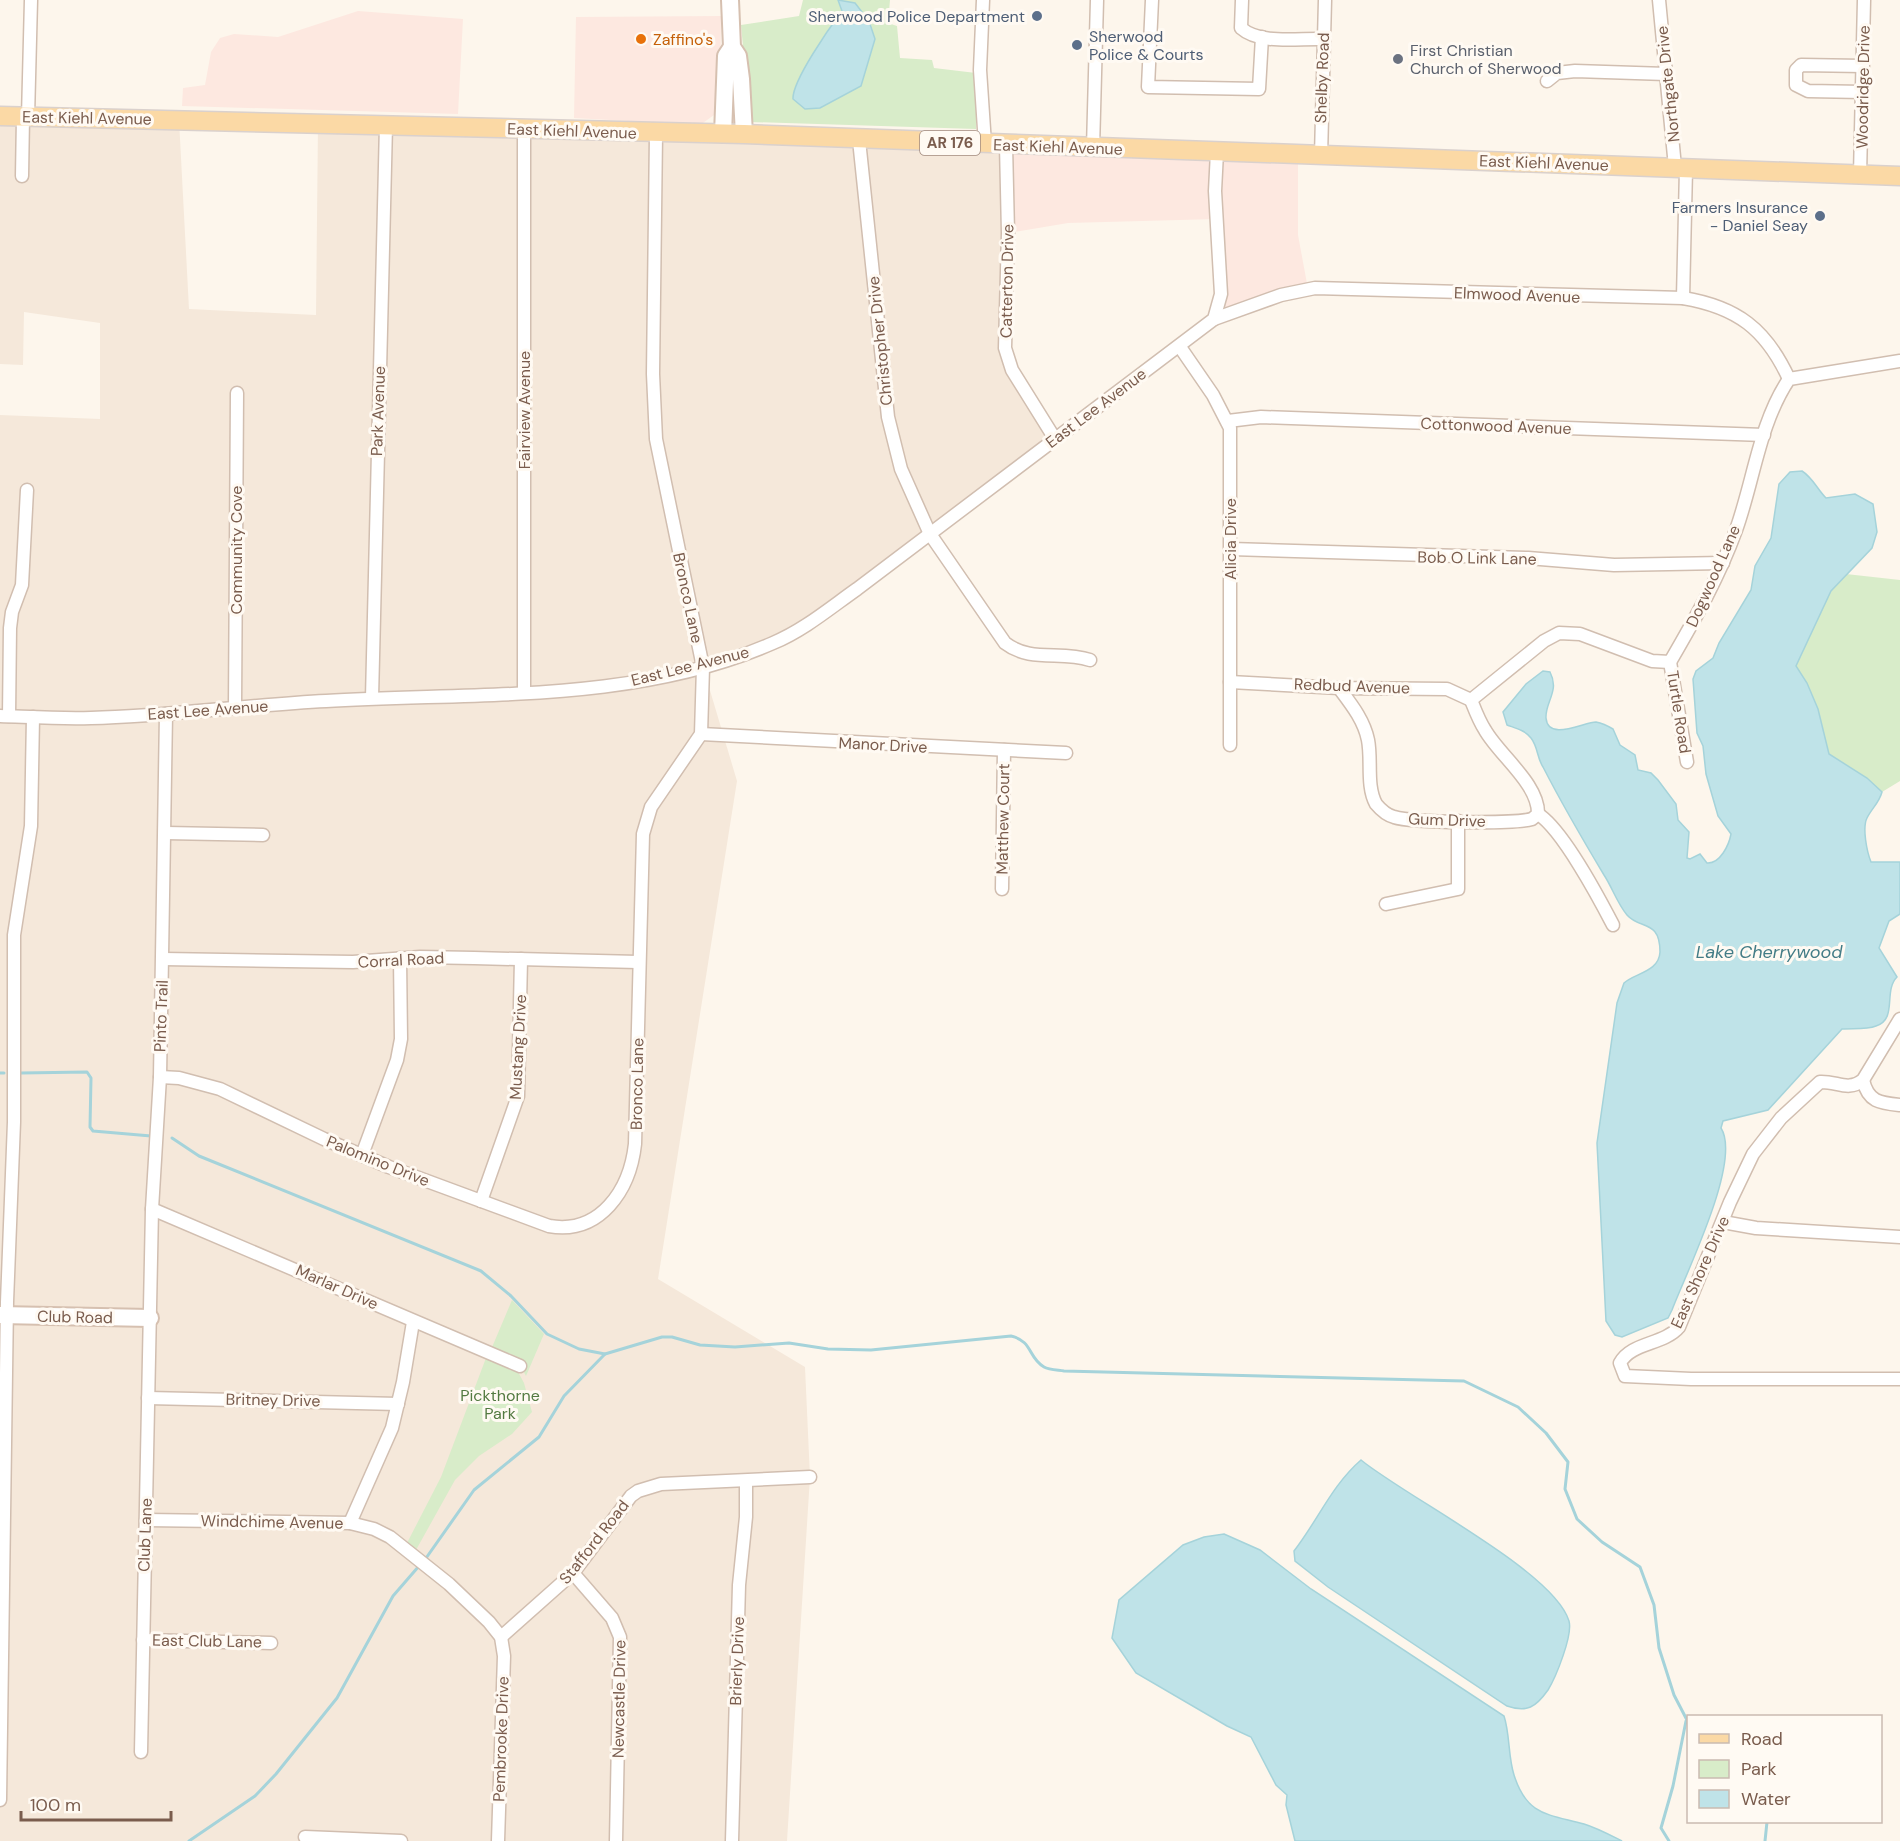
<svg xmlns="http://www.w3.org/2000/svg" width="1900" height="1841" viewBox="0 0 1900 1841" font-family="'DM Sans',sans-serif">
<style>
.residential{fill:#f5e8da}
.commercial{fill:#fde8e0}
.green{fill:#d8ecc9}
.water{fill:#bfe3e8;stroke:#a5d3da;stroke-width:1.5}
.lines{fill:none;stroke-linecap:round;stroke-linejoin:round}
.stream{stroke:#a5d3da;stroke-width:3}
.street-casing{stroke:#d1beb0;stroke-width:15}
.secondary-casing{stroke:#d6c0b0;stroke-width:20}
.primary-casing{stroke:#dad1cd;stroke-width:21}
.street{stroke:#fff;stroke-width:12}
.secondary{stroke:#fff;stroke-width:16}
.primary{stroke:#fbd9a5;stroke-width:18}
.service-dot{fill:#5c6f8a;stroke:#fffaf3;stroke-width:2}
.food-dot{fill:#e8710a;stroke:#fffaf3;stroke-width:2}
.worship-dot{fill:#6b7280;stroke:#fffaf3;stroke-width:2}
.labels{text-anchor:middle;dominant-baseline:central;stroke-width:6;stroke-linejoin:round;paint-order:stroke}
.shield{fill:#fffaf3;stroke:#a28b7f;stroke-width:1.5}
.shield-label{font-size:15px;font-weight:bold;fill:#7a5c4d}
.service-label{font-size:16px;fill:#4e5e75;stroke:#fffaf3;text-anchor:end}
.food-label{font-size:16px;fill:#c56008;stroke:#fffaf3;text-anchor:start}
.worship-label{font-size:16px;fill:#5b616d;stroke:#fffaf3;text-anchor:start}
.street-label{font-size:16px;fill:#7a5c4d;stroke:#fffaf3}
.park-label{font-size:16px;fill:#537a41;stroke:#fffaf3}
.water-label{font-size:18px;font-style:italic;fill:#437c86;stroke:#fffaf3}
</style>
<rect width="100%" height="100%" fill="#fdf6ec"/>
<!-- residential -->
<polygon class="residential" points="0,116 179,120 189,309 316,315 318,123 384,136 386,125 1006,145 1005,348 1055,439 776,642 703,667 737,781 658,1279 805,1367 810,1477 787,1841 0,1841 0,415 100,419 100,323 24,312 23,365 0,364"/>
<!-- commercial -->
<g class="commercial">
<polygon points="358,11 463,19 458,114 182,106 183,88 205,85 211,52 220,38 234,34 278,37"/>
<polygon points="721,16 720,101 714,115 700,125 574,118 576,17"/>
<polygon points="1006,145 1298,155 1298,235 1308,289 1214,319 1218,307 1217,219 1068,223 1008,233"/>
</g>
<!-- green -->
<g class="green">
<polygon points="803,0 890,0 888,23 897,26 900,58 932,60 934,68 976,73 976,129 750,122 741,25 799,16"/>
<polygon points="1846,574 1900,580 1900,781 1882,792 1867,778 1829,754 1818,709 1796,666 1831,591"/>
<polygon points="512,1300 544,1334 526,1376 519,1363 490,1352"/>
<polygon points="486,1358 517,1370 524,1383 532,1412 512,1434 479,1456 455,1480 416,1550 407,1543 441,1477"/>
</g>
<!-- water -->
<g class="water">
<path d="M838 0 855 3 869 21 875 39 861 86 820 108 805 109 793 99C792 81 830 27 842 11Z"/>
<path d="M1802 471C1813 478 1817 489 1826 498L1855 494 1873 504 1877 532 1872 548 1831 591 1796 666 1807 683 1818 709 1829 754 1867 778 1882 792C1879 803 1872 808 1867 818 1862 828 1867 852 1871 862H1900V914L1889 921 1879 948 1897 977C1883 991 1898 1019 1876 1026 1866 1030 1852 1028 1842 1029L1768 1110 1723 1121 1721 1128C1742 1161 1686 1273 1672 1310L1668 1318 1622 1337 1615 1335 1606 1321 1597 1143 1617 1003 1624 983C1635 973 1659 972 1660 952 1660 919 1640 930 1627 915 1617 903 1612 887 1604 875 1583 840 1562 804 1543 767 1537 758 1538 747 1531 738 1525 730 1515 728 1507 725L1503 712 1526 684 1543 671 1550 672C1560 691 1545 702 1546 718 1548 742 1584 722 1596 722 1601 723 1608 726 1613 729L1620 745 1635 755 1638 770 1651 773 1658 780 1676 804 1678 820 1689 832 1687 858 1690 859 1700 854 1707 863C1720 864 1729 845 1731 834L1718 816 1706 774 1703 746 1697 733 1693 679 1696 671 1713 658 1719 643 1751 590 1755 566 1771 538 1779 484 1790 472Z"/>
<path d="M1361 1460C1406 1497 1554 1571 1569 1621 1573 1635 1556 1677 1548 1690 1536 1707 1527 1713 1507 1706L1328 1587 1295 1561 1294 1551C1318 1520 1332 1485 1361 1460Z"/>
<path d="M1224 1534 1260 1550 1311 1589 1504 1716C1510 1734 1508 1756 1514 1775 1527 1816 1548 1814 1584 1824 1597 1828 1610 1835 1622 1841H1295L1286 1805 1287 1795 1276 1785 1251 1737 1227 1726 1136 1673 1112 1638 1119 1600 1183 1545 1204 1537Z"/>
</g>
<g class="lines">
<!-- stream -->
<g class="stream">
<polyline points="0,1073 4,1073"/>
<polyline points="21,1073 87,1072 91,1078 90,1127 93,1131 151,1136"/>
<polyline points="172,1138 199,1156 481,1271 511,1296 547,1334 579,1349 605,1354"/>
<path d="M424 1561 474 1490 539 1437 564 1396 605 1354 662 1337H672L700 1345 735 1347 789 1343 828 1349 871 1350 1011 1336C1033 1341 1028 1358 1044 1367 1049 1370 1058 1370 1064 1371L1464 1381 1518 1407 1546 1433 1568 1462 1565 1489 1577 1519 1602 1542 1640 1567 1654 1605 1659 1648 1674 1695 1688 1722"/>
<polyline points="189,1841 255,1796 276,1774 337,1698 393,1596 419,1566"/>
<polyline points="1669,1841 1661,1828 1673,1786 1686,1721"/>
<polyline points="1765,1841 1767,1822"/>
</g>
<!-- street casing -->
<g class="street-casing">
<g id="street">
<polyline points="983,0 980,70 985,144"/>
<polyline points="1152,0 1148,87 1259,89 1262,37"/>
<path d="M1242 0 1241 28C1260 45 1299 38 1323 39"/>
<polyline points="1659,0 1675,167"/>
<polyline points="1547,81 1557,73 1575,71 1666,74"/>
<polyline points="1863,92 1808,91 1796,85 1796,70 1801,65 1863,66"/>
<polyline points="28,117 31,0"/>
<polyline points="524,129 524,692"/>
<path d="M859 140 888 417 901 469 930 534 1005 643C1031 663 1061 650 1090 660"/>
<polyline points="1006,145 1008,233 1005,348 1012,370 1055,439"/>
<polyline points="1093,148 1097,0"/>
<polyline points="1321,156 1325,0"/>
<polyline points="1860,175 1864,0"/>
<polyline points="22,176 23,117"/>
<polyline points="1683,298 1686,169"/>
<path d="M1214 319 1281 295 1315 288 1683 298C1737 307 1766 329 1789 379"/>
<polyline points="1180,347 1213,395 1230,428 1230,745"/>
<polyline points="1228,421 1261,417 1764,435"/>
<polyline points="1231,549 1528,558 1614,565 1723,563"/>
<polyline points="1670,662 1687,762"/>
<polyline points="1230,682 1339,688 1447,689 1471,700"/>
<path d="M1339 688C1351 704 1364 720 1368 740 1372 760 1366 786 1376 804 1381 810 1386 815 1394 817 1413 823 1514 824 1532 819L1538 814C1539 784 1499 755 1485 730 1479 721 1475 710 1471 700"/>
<polyline points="372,698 386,125"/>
<path d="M1471 700 1544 641 1559 633 1580 634 1652 661 1670 662C1695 619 1719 577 1736 530 1754 480 1759 424 1789 379L1900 361"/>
<polyline points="235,707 237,393"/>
<path d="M0 716C30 717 60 719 91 718 169 716 247 705 326 701 474 692 634 704 773 643 804 630 830 608 857 589L1214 319 1221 294 1215 191 1217 152"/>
<polyline points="9,716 10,628 12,612 22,585 27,490"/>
<polyline points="701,734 1066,753"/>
<path d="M1538 814C1562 829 1599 898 1613 925"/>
<polyline points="166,833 263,835"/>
<polyline points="1002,889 1004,750"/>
<polyline points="1386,904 1458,889 1458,821"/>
<polyline points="163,959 353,962 420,957 474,958 638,962"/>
<path d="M1900 1019 1863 1080C1848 1092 1837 1081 1820 1082L1781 1118 1753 1154 1730 1202 1679 1327C1664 1345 1631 1342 1620 1363L1625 1376 1691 1379H1900"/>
<path d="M160 1077 179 1078 220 1089 324 1139 389 1167 549 1226C600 1235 630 1190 635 1144L643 834 651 807 701 734 703 667 656 439 653 374 656 134"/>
<path d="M1863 1080C1868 1102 1880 1103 1900 1105"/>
<polyline points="362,1155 397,1060 401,1039 400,958"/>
<polyline points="481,1201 518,1096 521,959"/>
<polyline points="152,1209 520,1366"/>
<polyline points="1723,1222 1756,1228 1900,1237"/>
<polyline points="148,1398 398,1404"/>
<polyline points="146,1520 350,1523 374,1529 390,1537 449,1584 489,1622 501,1637 504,1656 498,1841"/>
<polyline points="350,1523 392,1428 403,1382 413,1322"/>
<polyline points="573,1573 612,1618 620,1637 616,1841"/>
<polyline points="501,1637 573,1573 631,1496 638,1491 661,1484 810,1477"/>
<polyline points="143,1640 271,1643"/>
<polyline points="141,1752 152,1209 160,1077 166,714"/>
<polyline points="0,1800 7,1302 14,1122 14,935 31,826 33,717"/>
<polyline points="305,1837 401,1841"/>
<polyline points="732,1841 739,1585 746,1517 746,1481"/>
</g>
</g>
<!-- secondary casing -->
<g class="secondary-casing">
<g id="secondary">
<polyline points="730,0 732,47 738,56 741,79 744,134"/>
<polyline points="723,134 726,56 732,47"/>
<polyline points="0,1315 150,1318"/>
</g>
</g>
<!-- primary casing -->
<g class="primary-casing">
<polyline id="primary" points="0,116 744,134 1900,176"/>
</g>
<!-- street -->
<use href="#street" class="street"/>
<!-- secondary -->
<use href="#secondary" class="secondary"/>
<!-- primary -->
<use href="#primary" class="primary"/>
</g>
<!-- markers -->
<g class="service-dot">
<circle cx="1037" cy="16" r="6"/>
<circle cx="1077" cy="45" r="6"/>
<circle cx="1820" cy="216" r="6"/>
</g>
<circle class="food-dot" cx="641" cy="39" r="6"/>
<circle class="worship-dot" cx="1398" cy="59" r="6"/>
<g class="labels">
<!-- shield labels -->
<rect class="shield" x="920" y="131" width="60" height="24" rx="4.5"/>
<g class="shield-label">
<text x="950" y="143">AR 176</text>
</g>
<!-- service labels -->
<g class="service-label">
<text x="1025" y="16">Sherwood Police Department</text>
<text x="1089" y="36" text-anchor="start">Sherwood<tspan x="1089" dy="18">Police &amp; Courts</tspan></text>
<text x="1808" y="207">Farmers Insurance<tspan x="1808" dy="18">- Daniel Seay</tspan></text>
</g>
<!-- food labels -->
<g class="food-label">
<text x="653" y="39">Zaffino's</text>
</g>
<!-- worship labels -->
<g class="worship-label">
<text x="1410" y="50">First Christian<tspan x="1410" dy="18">Church of Sherwood</tspan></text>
</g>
<!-- street labels -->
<g class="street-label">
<text transform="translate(1322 78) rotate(-88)">Shelby Road</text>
<text transform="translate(1668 84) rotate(-96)">Northgate Drive</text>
<text transform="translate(1863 87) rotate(-89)">Woodridge Drive</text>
<text transform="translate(87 118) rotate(1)">East Kiehl Avenue</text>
<text transform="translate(572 131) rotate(2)">East Kiehl Avenue</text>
<text transform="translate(1058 147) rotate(2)">East Kiehl Avenue</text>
<text transform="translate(1544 163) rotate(2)">East Kiehl Avenue</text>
<text transform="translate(1007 281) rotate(-89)">Catterton Drive</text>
<text transform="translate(1517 295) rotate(2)">Elmwood Avenue</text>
<text transform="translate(880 341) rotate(-96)">Christopher Drive</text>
<text transform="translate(1096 408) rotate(-37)">East Lee Avenue</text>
<text transform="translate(524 410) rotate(-90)">Fairview Avenue</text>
<text transform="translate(378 411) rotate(-88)">Park Avenue</text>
<text transform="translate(1496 426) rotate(2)">Cottonwood Avenue</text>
<text transform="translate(1230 539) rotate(-90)">Alicia Drive</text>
<text transform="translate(236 550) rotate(-90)">Community Cove</text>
<text transform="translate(1477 558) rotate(1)">Bob O Link Lane</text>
<text transform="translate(1713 576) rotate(-66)">Dogwood Lane</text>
<text transform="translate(688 598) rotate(78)">Bronco Lane</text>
<text transform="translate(690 666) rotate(-14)">East Lee Avenue</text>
<text transform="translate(1352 686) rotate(2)">Redbud Avenue</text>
<text transform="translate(208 710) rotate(-4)">East Lee Avenue</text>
<text transform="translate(1679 712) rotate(81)">Turtle Road</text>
<text transform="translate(883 745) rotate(3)">Manor Drive</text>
<text transform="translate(1003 819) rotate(-89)">Matthew Court</text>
<text transform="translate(1447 820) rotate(2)">Gum Drive</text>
<text transform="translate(401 960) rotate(-3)">Corral Road</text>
<text transform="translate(161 1016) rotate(-88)">Pinto Trail</text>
<text transform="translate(518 1047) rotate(-87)">Mustang Drive</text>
<text transform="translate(637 1084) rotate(-89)">Bronco Lane</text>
<text transform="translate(378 1161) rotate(22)">Palomino Drive</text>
<text transform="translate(1700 1272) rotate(-66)">East Shore Drive</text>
<text transform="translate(337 1287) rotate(24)">Marlar Drive</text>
<text transform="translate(75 1317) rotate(1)">Club Road</text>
<text transform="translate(273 1400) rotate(1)">Britney Drive</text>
<text transform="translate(272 1522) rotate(1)">Windchime Avenue</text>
<text transform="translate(145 1535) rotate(-88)">Club Lane</text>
<text transform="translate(594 1542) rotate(-52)">Stafford Road</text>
<text transform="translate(207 1641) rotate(1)">East Club Lane</text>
<text transform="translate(737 1661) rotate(-88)">Brierly Drive</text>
<text transform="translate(619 1699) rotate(-89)">Newcastle Drive</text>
<text transform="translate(501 1739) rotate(-88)">Pembrooke Drive</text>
</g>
<!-- park labels -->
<g class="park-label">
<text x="500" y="1395">Pickthorne<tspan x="500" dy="18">Park</tspan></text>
</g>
<!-- water labels -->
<g class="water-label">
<text x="1769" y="952">Lake Cherrywood</text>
</g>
</g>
<!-- legend -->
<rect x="1687" y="1715" width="195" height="108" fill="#fffaf3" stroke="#cabbb1" stroke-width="1.5"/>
<rect x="1699" y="1734" width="30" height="9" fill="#fbd9a5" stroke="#cabbb1" stroke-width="1.5"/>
<text x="1741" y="1745" font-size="18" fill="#7a5c4d">Road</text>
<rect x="1699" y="1760" width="30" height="18" fill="#d8ecc9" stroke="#cabbb1" stroke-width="1.5"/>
<text x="1741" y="1775" font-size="18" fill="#7a5c4d">Park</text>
<rect x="1699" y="1790" width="30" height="18" fill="#bfe3e8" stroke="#cabbb1" stroke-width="1.5"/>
<text x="1741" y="1805" font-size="18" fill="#7a5c4d">Water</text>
<!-- scale -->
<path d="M21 1811v9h150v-9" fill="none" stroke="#7a5c4d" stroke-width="3"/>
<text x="30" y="1811" font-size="18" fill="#7a5c4d" stroke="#fffaf3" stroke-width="4.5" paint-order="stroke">100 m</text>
</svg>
